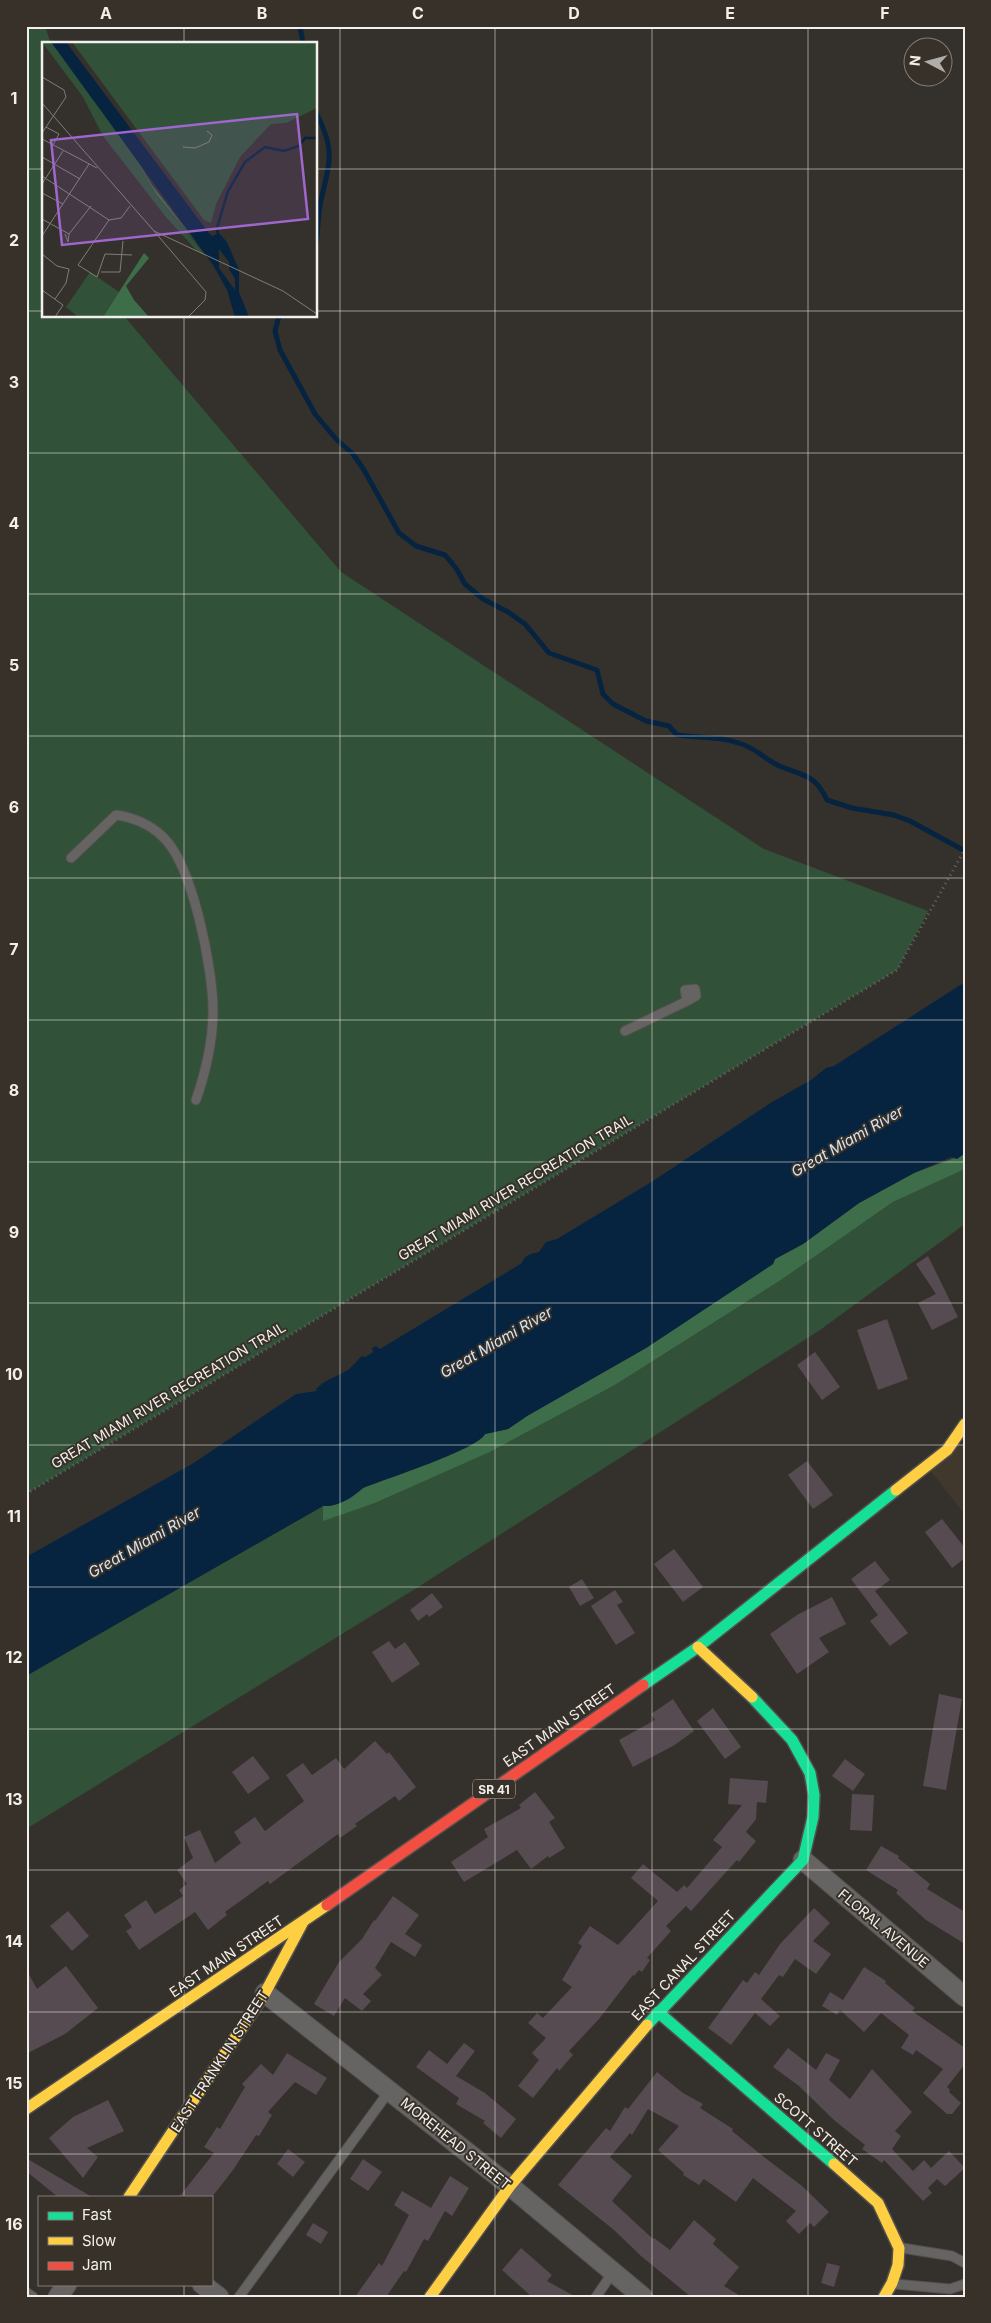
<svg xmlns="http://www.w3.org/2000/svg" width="991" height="2323" viewBox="0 0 991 2323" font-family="Inter,sans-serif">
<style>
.built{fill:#41382d}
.green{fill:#315238}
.forest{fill:#3d6d49}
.water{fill:#062440}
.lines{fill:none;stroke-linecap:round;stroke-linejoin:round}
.stream{stroke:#062440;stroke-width:5}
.building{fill:#554b50}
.lane-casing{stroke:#524f4c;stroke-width:11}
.street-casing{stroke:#524f4c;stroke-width:21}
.fast-casing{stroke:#524f4c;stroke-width:14}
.slow-casing{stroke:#524f4c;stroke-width:14}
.jam-casing{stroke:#524f4c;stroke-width:14}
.path{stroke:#6a6766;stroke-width:3;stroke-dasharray:1 4;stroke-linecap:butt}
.lane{stroke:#666463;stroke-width:9}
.street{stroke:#666463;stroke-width:19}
.fast{stroke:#16e098;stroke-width:11}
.slow{stroke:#ffcf43;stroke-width:11}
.jam{stroke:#f24e42;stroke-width:11}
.grid{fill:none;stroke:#f3efea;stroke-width:1;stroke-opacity:0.55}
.labels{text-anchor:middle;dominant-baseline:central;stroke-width:4;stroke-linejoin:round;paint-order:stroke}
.shield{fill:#37312a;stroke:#bbb6b0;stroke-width:1}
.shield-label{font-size:12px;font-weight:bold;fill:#f3efea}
.street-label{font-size:14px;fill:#f3efea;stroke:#37312a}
.water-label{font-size:15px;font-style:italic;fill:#d6e3f1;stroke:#37312a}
.inset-river{fill:none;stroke:#062440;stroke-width:2.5}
.inset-road{fill:none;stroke:#807d79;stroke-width:1}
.view{fill:#9f66cc;fill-opacity:0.15;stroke:#9f66cc;stroke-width:2.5}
.inset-edge{fill:none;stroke:#f3efea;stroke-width:2.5}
.neatline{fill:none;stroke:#f3efea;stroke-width:2}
.grid-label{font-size:16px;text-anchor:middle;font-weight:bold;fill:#f3efea}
</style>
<rect width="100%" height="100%" fill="#34312d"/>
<!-- built -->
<polygon class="built" points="965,1442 965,1515 927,1466"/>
<!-- green -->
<g class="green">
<polygon points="26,26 45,26 51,44 44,44 44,316 124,316 341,572 764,849 928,911 897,970 26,1494"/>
<polygon points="965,1169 965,1224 820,1330 415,1589 26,1829 26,1676 323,1506 323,1520 375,1503 490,1452 615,1385 781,1280 893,1202"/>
</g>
<!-- forest -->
<path class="forest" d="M965 1154V1169L893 1202 781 1280 615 1385 490 1452 375 1503 323 1521V1506C338 1507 352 1497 363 1488 383 1479 478 1450 485 1434L508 1429 527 1416 646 1348 773 1264 775 1259 803 1244 859 1203 914 1173Z"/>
<!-- water -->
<path class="water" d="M965 982 964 1154 957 1159 951 1157 914 1173 859 1203 803 1244 775 1259 773 1264 646 1348 527 1416 508 1429 485 1434C478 1449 383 1480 363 1488 352 1498 338 1507 323 1506L26 1676V1557L192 1464 296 1394 317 1391 316 1389C326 1379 336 1377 348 1370 352 1367 357 1360 362 1356L365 1357 373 1352 372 1348 376 1346 380 1349 522 1263C525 1254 531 1254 539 1252L546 1242 557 1239 653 1181 772 1102 811 1080 826 1068 834 1066Z"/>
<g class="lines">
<!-- stream -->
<g class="stream">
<polyline points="300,26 303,44"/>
<path d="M316 112C337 154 329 162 320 205 318 217 318 231 316 244"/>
<path d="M279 316 275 331 280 350 315 414 336 439 353 454 364 470 399 533 416 546 445 555 456 568 465 584 483 599 508 612 525 624 549 653 597 670 603 694 613 704 646 721 669 726 677 735C699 738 721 736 742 744 757 749 768 762 782 767 805 776 815 775 827 800L852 808 894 815 910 821 965 851"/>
</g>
</g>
<!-- building -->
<g class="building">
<polygon points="928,1256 958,1317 932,1330 918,1303 936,1294 916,1264"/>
<polygon points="887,1319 908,1379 878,1390 857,1330"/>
<polygon points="815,1352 840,1387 822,1400 797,1365"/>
<polygon points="807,1461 833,1495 813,1509 788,1475"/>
<polygon points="942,1519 965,1548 965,1558 952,1568 925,1532"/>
<polygon points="674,1549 703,1587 683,1602 654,1564"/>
<polygon points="875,1561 890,1580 875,1591 908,1633 890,1646 870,1621 878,1615 851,1579"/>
<polygon points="582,1579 594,1598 580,1606 569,1587"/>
<polygon points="615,1590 623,1602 617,1605 635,1633 616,1645 591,1606"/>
<polygon points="432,1593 443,1607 429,1617 427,1614 418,1621 410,1610"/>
<polygon points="832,1597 846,1624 819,1638 829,1652 797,1674 770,1634 797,1615"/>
<polygon points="389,1641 395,1649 405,1642 420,1664 392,1683 372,1652"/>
<polygon points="939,1694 962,1699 946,1790 923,1786"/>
<polygon points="673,1699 694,1731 673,1746 633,1767 619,1740 655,1720 651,1714"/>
<polygon points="713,1708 741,1747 725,1759 697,1721"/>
<polygon points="375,1741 387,1754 389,1752 416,1787 399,1801 395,1796 355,1824 357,1826 340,1838 338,1834 270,1884 268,1881 225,1912 227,1915 208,1930 195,1912 139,1950 126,1931 132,1927 124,1915 146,1900 155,1914 183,1896 179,1890 187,1884 177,1870 193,1858 184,1837 200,1830 215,1863 241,1843 234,1832 255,1817 265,1831 304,1801 286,1775 303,1763 312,1775 336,1758 344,1769"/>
<polygon points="253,1756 270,1778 248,1794 232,1772"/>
<polygon points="845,1759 865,1774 853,1791 832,1776"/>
<polygon points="730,1778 768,1781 766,1803 757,1802 756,1819 746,1832 756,1841 739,1862 737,1860 691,1911 686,1906 666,1926 671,1931 647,1958 650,1960 642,1972 639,1970 634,1976 633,1975 599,2019 569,2051 573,2055 559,2071 557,2068 533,2098 518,2086 539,2060 532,2053 546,2038 528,2023 537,2013 543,2018 572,1987 562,1980 582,1946 578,1943 590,1926 618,1945 658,1901 631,1878 643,1864 677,1892 684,1885 687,1888 722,1847 713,1840 742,1805 728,1804"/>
<polygon points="535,1792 555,1818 549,1822 565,1848 549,1858 548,1856 531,1869 517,1850 464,1882 451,1862 488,1837 484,1829 521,1808 519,1805"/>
<polygon points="852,1794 874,1795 872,1831 850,1830"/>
<polygon points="881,1846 899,1856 898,1858 930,1884 927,1889 965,1912 965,1944 926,1920 896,1893 898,1890 866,1870"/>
<polygon points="393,1896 419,1915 405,1934 422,1945 415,1957 391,1942 375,1968 382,1975 363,1994 371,2001 362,2011 345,1998 334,2016 314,2004 339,1962 362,1939 374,1920 375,1921"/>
<polygon points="814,1908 830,1923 813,1941 831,1954 816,1974 795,1959 783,1977 779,1975 761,1999 780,2016 770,2026 755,2013 731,2045 708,2028 743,1980 747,1983 755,1972 759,1975 780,1944"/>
<polygon points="68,1911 89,1936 72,1951 50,1926"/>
<polygon points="66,1966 98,2008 65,2034 26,2054 26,1969 37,1989"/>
<polygon points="864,1967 886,1981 885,1983 915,2008 912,2011 965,2048 965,2064 947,2087 950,2090 949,2092 961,2103 952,2114 947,2114 923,2093 943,2069 916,2050 913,2055 901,2048 909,2035 881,2013 864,2032 840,2010 837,2015 822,2006 830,1992 843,2000"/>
<polygon points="464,2043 475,2051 456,2076 485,2093 516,2119 501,2138 483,2123 485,2121 456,2104 459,2098 416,2067 429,2050 447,2064"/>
<polygon points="788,2048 816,2070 826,2053 840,2060 829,2080 850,2099 872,2069 912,2112 895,2131 901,2136 892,2149 913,2171 924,2160 931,2168 949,2151 965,2168 945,2186 937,2179 928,2188 932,2193 923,2201 884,2160 882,2163 862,2149 865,2145 834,2120 799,2086 773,2067"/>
<polygon points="287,2053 327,2078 316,2095 295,2082 268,2112 272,2115 259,2136 256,2135 233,2170 212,2197 179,2197 214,2153 204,2147 217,2127 220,2129 245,2087 242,2084 261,2064 273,2075"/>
<polygon points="657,2072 683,2093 703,2104 700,2108 733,2129 732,2131 764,2157 802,2186 829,2212 814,2227 810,2223 799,2234 786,2221 796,2211 753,2178 736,2202 704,2179 699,2185 683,2175 684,2173 658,2150 679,2126 648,2109 632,2135 630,2133 610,2157 632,2176 612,2201 653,2239 654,2238 670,2250 694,2220 716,2239 713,2244 739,2267 724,2286 742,2297 691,2297 641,2256 614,2230 558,2185 606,2128 610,2131 625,2107 628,2109"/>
<polygon points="108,2100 124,2131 87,2148 98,2157 83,2178 49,2138 73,2117"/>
<polygon points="288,2149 305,2162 293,2177 277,2164"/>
<polygon points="26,2158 92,2197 58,2197 26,2171"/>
<polygon points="363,2159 382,2172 368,2191 350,2179"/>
<polygon points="450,2176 469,2188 452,2216 445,2211 428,2241 424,2239 406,2272 404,2271 386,2297 355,2297 379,2263 382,2266 409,2215 394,2205 402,2191 431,2208"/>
<polygon points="313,2223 328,2232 321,2244 306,2235"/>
<polygon points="521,2248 552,2275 547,2281 576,2297 532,2297 502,2270"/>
<polygon points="827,2263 840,2266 834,2287 821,2283"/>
</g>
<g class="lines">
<!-- lane casing -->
<g class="lane-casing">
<g id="lane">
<path d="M71 858 116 815C133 817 151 825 163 837 193 865 213 970 213 1010 213 1041 206 1071 196 1100"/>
<polyline points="625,1031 687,1001 696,996 695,989 685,990 687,1001"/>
<polyline points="902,2248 952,2256 965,2263"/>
<polyline points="895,2284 950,2289 965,2284"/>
<polyline points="26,2292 33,2297"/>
<polyline points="239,2297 390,2090"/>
<polyline points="596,2297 613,2272"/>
</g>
</g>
<!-- street casing -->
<g class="street-casing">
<g id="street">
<polyline points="803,1860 965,1997"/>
<polyline points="265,1993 510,2186 643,2297"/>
<polyline points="202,2284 219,2297"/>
<polyline points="58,2297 67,2284"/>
</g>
</g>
<!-- fast casing -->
<g class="fast-casing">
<g id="fast">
<polyline points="643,1685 698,1647 896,1490"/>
<polyline points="658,2012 834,2164"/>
<polyline points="647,2025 803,1860 813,1817 814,1795 810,1773 792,1740 752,1697"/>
</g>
</g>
<!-- slow casing -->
<g class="slow-casing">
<g id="slow">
<polyline points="896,1490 947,1450 965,1424"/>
<polyline points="698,1647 752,1697"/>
<polyline points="26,2109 327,1905"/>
<polyline points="834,2164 878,2203 899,2248 898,2265 892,2283 884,2297"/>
<polyline points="129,2197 265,1993 303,1922"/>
<polyline points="430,2297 510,2186 647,2025"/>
</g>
</g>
<!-- jam casing -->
<g class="jam-casing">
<polyline id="jam" points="327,1905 643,1685"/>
</g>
<!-- path -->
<polyline class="path" points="26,1494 897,970 965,849"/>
<!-- lane -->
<use href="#lane" class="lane"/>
<!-- street -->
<use href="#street" class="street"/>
<!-- fast -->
<use href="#fast" class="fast"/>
<!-- slow -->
<use href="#slow" class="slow"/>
<!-- jam -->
<use href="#jam" class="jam"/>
</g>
<!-- grid -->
<path class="grid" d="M184 26V44M340 26V2297M495 26V2297M652 26V2297M808 26V2297M26 169H44M316 169H965M26 311H44M316 311H965M184 316V2197M26 453H965M26 594H965M26 736H965M26 878H965M26 1020H965M26 1162H965M26 1303H965M26 1445H965M26 1587H965M26 1729H965M26 1870H965M26 2012H965M26 2154H965M184 2284V2297"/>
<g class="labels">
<!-- shield labels -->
<rect class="shield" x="473" y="1779.5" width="42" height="19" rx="4"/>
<g class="shield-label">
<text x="494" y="1789">SR 41</text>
</g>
<!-- street labels -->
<g class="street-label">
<text transform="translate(515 1187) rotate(-31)">GREAT MIAMI RIVER RECREATION TRAIL</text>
<text transform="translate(168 1395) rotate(-31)">GREAT MIAMI RIVER RECREATION TRAIL</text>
<text transform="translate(559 1725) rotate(-35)">EAST MAIN STREET</text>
<text transform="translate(884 1928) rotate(40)">FLORAL AVENUE</text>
<text transform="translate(226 1956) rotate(-34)">EAST MAIN STREET</text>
<text transform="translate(683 1965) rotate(-47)">EAST CANAL STREET</text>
<text transform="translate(219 2061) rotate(-57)">EAST FRANKLIN STREET</text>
<text transform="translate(816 2129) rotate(41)">SCOTT STREET</text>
<text transform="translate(456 2143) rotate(39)">MOREHEAD STREET</text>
</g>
<!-- water labels -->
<g class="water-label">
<text transform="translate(847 1141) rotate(-30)">Great Miami River</text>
<text transform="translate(496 1342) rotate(-30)">Great Miami River</text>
<text transform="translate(144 1542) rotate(-30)">Great Miami River</text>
</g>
</g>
<!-- overview -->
<g transform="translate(42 42)">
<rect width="275" height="275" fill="#34312d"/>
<path d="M0 0H9L23 17 99 123 115 153 163 213 155 209 123 174 61 94 41 55ZM30 0H275V66L244 81 229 82 198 115 174 162 169 181 162 178ZM48 230 77 250 61 275H36L24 265Z" fill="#315238"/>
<path d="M97 123 110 143 156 203 115 153ZM102 211 107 216 84 244 92 258 107 275H61Z" fill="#3d6d49"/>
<path d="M9 0H24L166 190 170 194 177 191 185 200 197 228V250L207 275H193L185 248 171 223ZM177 207 187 220V227L193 237V248L177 226Z" fill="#062440" fill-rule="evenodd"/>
<path class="inset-river" d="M176 192 175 186 186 149 203 120 223 105 242 109 257 104 263 96H275"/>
<path class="inset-road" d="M0 35 22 48 24 55 0 91M0 61 112 189 241 249 275 272M4 85 17 92 11 103M0 97 55 126M141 105 153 106 167 100 170 93 165 89M0 115 38 137M0 134 67 178 79 176 88 164M0 142 21 109M0 151 21 162M0 177 27 192 49 164M112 189 164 250 163 258 146 275M23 192 26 200 27 192M0 194 47 122M0 212 15 224 27 227M36 223 55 235 63 212 90 213M36 223 67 178M59 230H78L81 199M0 248 21 263 13 275M13 257 24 241 27 227"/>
<path class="view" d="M255 72 266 177 20 203 9 98Z"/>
<rect width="275" height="275" class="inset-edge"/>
</g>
<!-- border -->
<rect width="991" height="2323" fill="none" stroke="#37312a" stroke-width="55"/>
<!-- legend -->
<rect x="38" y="2196" width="175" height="90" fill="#37312a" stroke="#827d77"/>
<rect x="48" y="2212" width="25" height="8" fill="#16e098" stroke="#827d77"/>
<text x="82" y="2220" font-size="15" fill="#f3efea">Fast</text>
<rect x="48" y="2237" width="25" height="8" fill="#ffcf43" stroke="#827d77"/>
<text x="82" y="2246" font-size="15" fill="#f3efea">Slow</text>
<rect x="48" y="2262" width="25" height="8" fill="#f24e42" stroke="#827d77"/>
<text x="82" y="2270" font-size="15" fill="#f3efea">Jam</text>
<!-- north arrow -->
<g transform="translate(928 62) rotate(276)"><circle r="24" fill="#37312a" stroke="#827d77"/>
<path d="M0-4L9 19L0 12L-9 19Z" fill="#b0aca8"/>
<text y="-8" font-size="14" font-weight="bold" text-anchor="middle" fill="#f3efea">N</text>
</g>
<rect x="28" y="28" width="936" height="2268" class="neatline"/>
<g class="grid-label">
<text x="106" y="19">A</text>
<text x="262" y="19">B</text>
<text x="418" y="19">C</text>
<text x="574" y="19">D</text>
<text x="730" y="19">E</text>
<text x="885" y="19">F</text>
<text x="14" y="104">1</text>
<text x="14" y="246">2</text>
<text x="14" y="388">3</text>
<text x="14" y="529">4</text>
<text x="14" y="671">5</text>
<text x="14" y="813">6</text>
<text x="14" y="955">7</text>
<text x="14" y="1096">8</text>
<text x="14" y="1238">9</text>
<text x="14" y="1380">10</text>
<text x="14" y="1522">11</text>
<text x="14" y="1663">12</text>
<text x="14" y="1805">13</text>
<text x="14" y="1947">14</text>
<text x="14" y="2089">15</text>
<text x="14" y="2230">16</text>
</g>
</svg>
